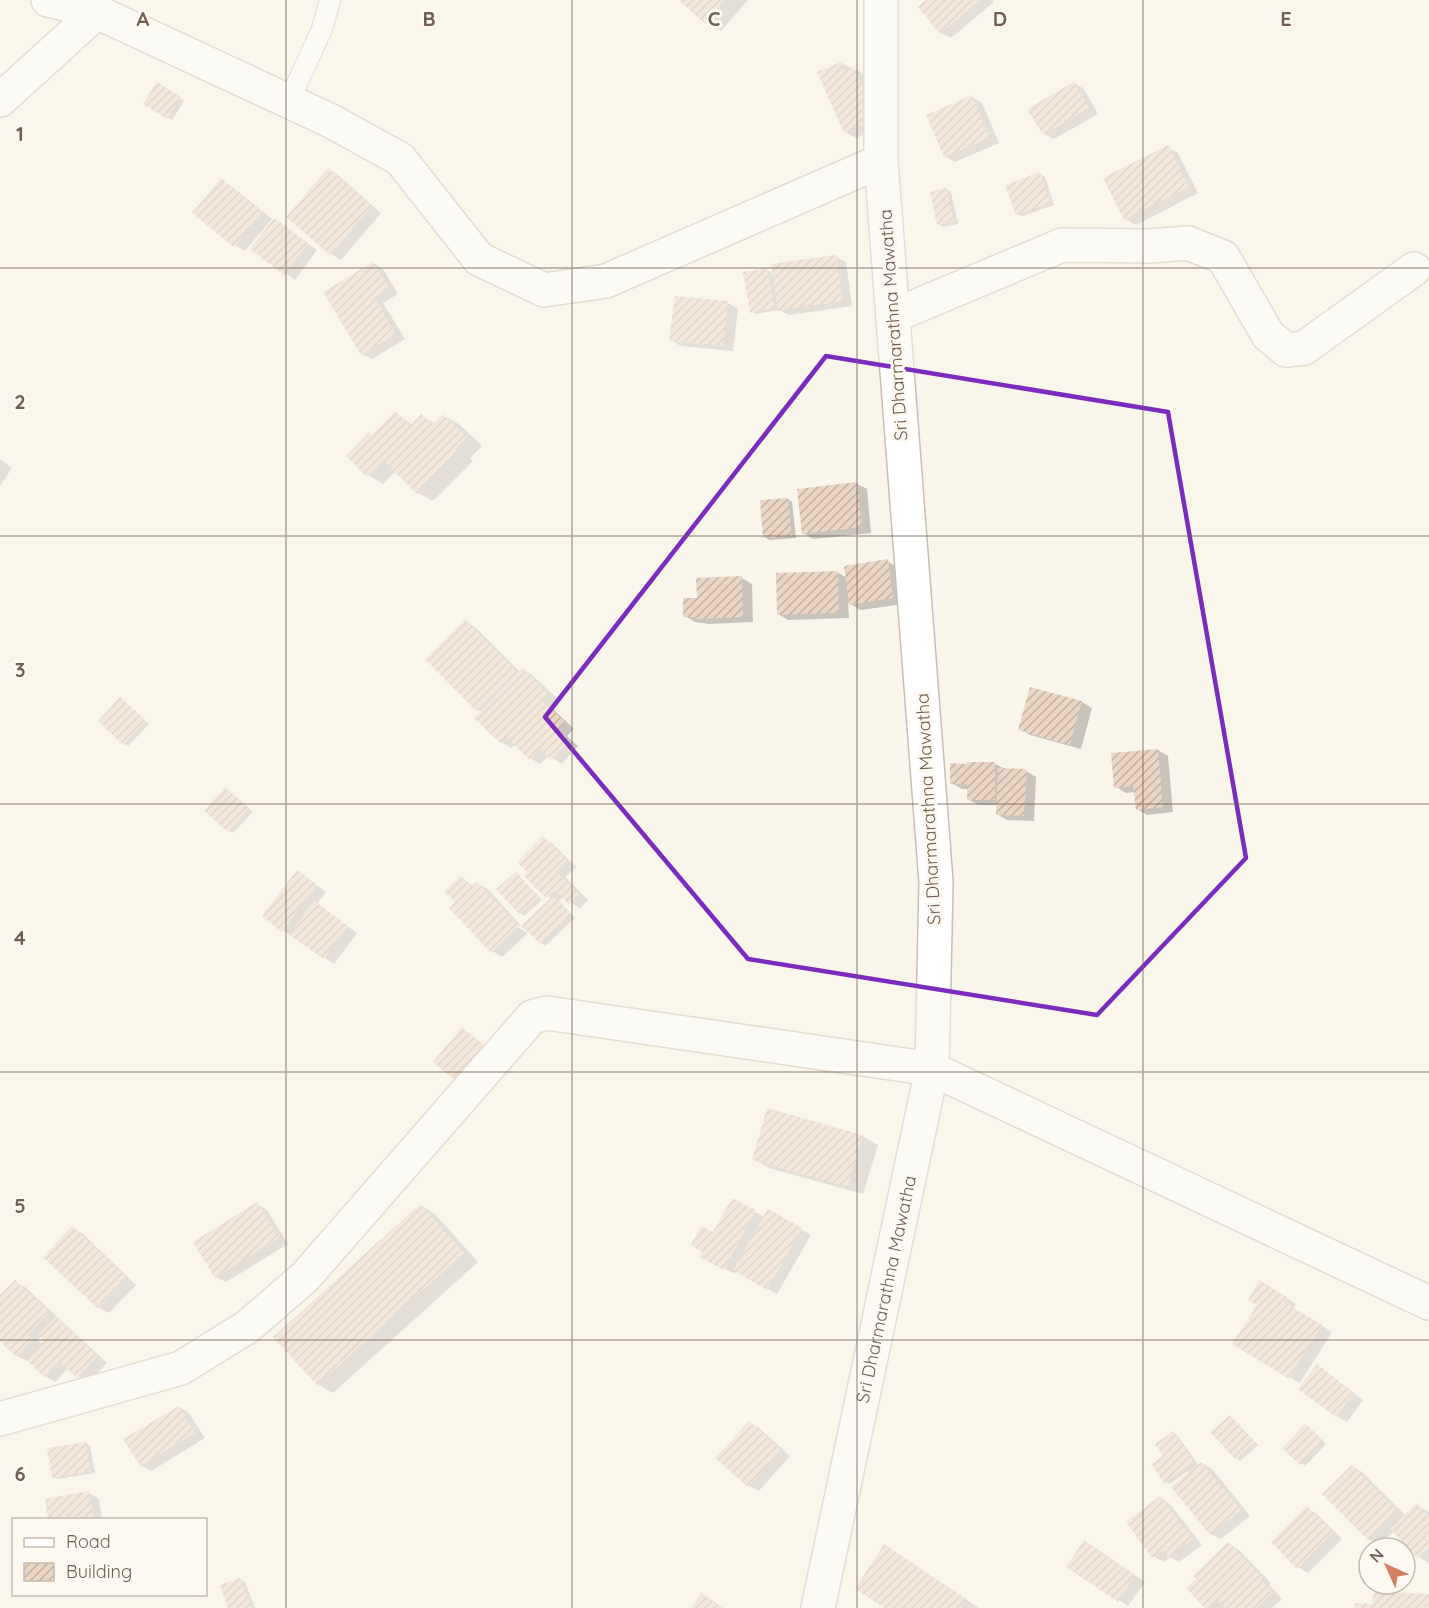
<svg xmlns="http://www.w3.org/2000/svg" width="1429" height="1608" viewBox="0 0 1429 1608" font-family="Quicksand,sans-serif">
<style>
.shadow{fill:#0003;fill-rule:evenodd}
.building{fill:url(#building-hatch)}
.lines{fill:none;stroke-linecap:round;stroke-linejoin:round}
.service-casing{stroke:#cbbeb2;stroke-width:22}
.minor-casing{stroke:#cbbeb2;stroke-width:36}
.service{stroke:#fff;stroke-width:20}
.minor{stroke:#fff;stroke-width:33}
.marked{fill:none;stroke:#7b2cbf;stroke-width:4.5;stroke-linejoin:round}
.grid{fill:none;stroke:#725f51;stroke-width:1.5;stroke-opacity:0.55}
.labels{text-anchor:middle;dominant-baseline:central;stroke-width:6;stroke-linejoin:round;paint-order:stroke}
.street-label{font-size:18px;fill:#725f51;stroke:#fdf9f1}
.grid-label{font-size:20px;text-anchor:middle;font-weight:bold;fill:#725f51;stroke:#fdf9f1;stroke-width:6;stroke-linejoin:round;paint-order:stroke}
</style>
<defs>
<pattern id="building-hatch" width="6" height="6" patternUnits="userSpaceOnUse" patternTransform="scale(1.5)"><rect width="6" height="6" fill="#ead6c4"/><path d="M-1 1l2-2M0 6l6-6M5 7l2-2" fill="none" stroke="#c2b1a2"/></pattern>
</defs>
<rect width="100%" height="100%" fill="#faf5eb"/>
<!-- shadow -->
<g class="shadow">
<polygon points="681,0 748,0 721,31 705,22"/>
<polygon points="928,0 993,0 994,2 951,38 941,33"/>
<polygon points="841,63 864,74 880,110 877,128 856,138 845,132"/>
<polygon points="1074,83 1084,89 1098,114 1054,139 1044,134"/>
<polygon points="157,84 184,101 172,120 145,104"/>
<polygon points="972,97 982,103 999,143 955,162 945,156"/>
<polygon points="1167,147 1178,153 1198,193 1136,225 1125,219"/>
<polygon points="328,169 338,175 381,213 341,260 331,254 288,217"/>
<polygon points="1040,174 1045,177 1054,205 1022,216 1017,214"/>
<polygon points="221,180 231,186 272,219 245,251 235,245"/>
<polygon points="947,189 951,192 958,224 943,227 939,224"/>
<polygon points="275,220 317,250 295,280 253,249"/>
<polygon points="836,257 846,262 852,306 789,315 779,310 756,314 752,312 766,270 774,274"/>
<polygon points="373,263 383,269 398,294 383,303 405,339 372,359 362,354"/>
<polygon points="728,303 738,309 733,351 681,346 671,340"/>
<polygon points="395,413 413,425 421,416 435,424 444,416 459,424 482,446 470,458 473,461 433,501 418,493 396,471 383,484 368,475 373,436"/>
<polygon points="0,459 12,468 0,486"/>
<polygon points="857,484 867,489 871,533 813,539 803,533"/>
<polygon points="788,499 792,502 796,538 769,540 765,537"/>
<polygon points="887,561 897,567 903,604 861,610 848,603 849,618 788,620 778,614 837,572 847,578"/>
<polygon points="742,578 752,584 753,622 709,624 695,622 685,616 699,600"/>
<polygon points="465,621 475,627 520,672 523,669 532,675 558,699 551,707 574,729 567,736 578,746 562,764 549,756 540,764 530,758 515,744 511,748 501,742 482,712 477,710"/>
<polygon points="1031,689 1082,702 1092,708 1081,749 1030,735 1020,729"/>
<polygon points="121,699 149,724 128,746 124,744"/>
<polygon points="1158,750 1168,756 1173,812 1147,815 1137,809 1135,792 1126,793 1116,787"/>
<polygon points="995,764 1005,769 1026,771 1036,777 1034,821 1007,820 997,814 998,805 978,805 968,799 968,789 962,789 952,783"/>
<polygon points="230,792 253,812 233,833 229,831"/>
<polygon points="543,838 553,844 576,867 565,877 588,900 580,909 564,897 559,901 575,918 545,946 522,927 552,900 527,876 530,873"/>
<polygon points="516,874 542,900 524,916 520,913"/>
<polygon points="461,877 474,887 478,884 488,889 522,927 513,921 512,924 528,933 502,957 492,951 457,902"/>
<polygon points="307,878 326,892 317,904 357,933 334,964 283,930"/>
<polygon points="862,1136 878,1145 863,1194 769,1168 754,1159"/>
<polygon points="257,1204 267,1210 288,1244 226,1282 216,1277"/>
<polygon points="420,1205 435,1214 478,1262 333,1393 318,1384 275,1337"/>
<polygon points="769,1211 811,1235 777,1294 736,1271 735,1274 702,1256 714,1234 755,1212 765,1217"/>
<polygon points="73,1228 83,1234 136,1285 109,1313 99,1308"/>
<path d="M15 1282 25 1287 107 1363 88 1383 68 1368 55 1382 45 1376 29 1360 27 1361 17 1356 0 1339V1297ZM42 1335 45 1341 42 1344 38 1340Z"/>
<polygon points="1260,1282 1296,1304 1293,1309 1332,1332 1300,1383 1234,1344 1259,1304"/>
<polygon points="1317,1366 1363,1400 1347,1422 1337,1416"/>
<polygon points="179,1407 189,1413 205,1438 151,1471 141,1465"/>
<polygon points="1230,1416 1258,1445 1240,1461 1236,1458"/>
<polygon points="749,1423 759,1428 790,1456 759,1491 749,1486"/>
<polygon points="1310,1429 1326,1444 1305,1466 1301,1463"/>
<polygon points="1173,1433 1178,1436 1199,1466 1202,1463 1212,1469 1250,1516 1221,1539 1211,1534 1188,1471 1170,1484 1165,1482 1165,1457"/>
<polygon points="86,1443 90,1446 95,1473 58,1479 53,1477"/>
<polygon points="1352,1466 1362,1472 1406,1516 1417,1505 1429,1512 1429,1563 1419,1557 1394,1531 1379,1545 1369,1539 1324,1494"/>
<polygon points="89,1493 99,1499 102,1520 49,1520"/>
<polygon points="1160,1498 1170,1504 1202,1545 1179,1562 1170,1557 1164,1562 1153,1556"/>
<polygon points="1307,1508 1317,1514 1342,1539 1308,1573 1298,1567"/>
<polygon points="1229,1544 1239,1550 1271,1583 1269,1585 1282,1599 1272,1608 1207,1608"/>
<polygon points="1095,1548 1145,1582 1128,1606 1119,1600"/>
<polygon points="899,1555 979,1608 887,1608"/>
<polygon points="240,1579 245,1582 255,1608 230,1608"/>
</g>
<!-- building -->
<g class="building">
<polygon points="679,0 725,0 704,23"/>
<polygon points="926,0 980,0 940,34 918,7"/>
<polygon points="841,62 845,71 854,67 871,105 862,109 868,122 844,133 817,72"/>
<polygon points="157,82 181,97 167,119 143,104"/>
<polygon points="1074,82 1089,108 1043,135 1027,109"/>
<polygon points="972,95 990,138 944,157 926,115"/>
<polygon points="1168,145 1189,187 1124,220 1103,178"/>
<polygon points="328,168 372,206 330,255 286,217"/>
<polygon points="1040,172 1051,203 1016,215 1005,185"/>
<polygon points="221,178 262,212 234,247 192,213"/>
<polygon points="947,188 954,222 937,225 930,192"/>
<polygon points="274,218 308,243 284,275 250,249"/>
<polygon points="836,255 843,301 778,311 771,264"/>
<polygon points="373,262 389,288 374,297 396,334 361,355 323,292"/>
<polygon points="767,268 774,308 750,313 743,272"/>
<polygon points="675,296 728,301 723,346 669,341"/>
<polygon points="395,411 410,426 421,414 432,425 443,414 467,437 456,448 459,451 417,494 383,460 367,477 346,456 369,432 372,435"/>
<polygon points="857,482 862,527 802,534 797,489"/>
<polygon points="788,498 792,536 763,538 760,500"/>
<polygon points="888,559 893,598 849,605 844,566"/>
<polygon points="838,571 839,613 777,615 776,573"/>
<polygon points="742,576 743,617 697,619 697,617 683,617 683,598 697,598 696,578"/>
<polygon points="465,619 516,671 476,711 425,659"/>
<polygon points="522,668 548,693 542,700 565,722 558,730 569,740 551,760 540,749 530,760 506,737 500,743 474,718"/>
<polygon points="1030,687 1082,701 1070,745 1018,730"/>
<polygon points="120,697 146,721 123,745 98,721"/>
<polygon points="1158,749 1163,807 1136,810 1133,786 1114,788 1111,753"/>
<polygon points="967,762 995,762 995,800 967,800 967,784 950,784 950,763 967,764"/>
<polygon points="998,768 1027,769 1024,816 996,815"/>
<polygon points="225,787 249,808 228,832 204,811"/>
<polygon points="543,836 567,860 556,871 579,894 569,904 555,890 546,898 524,876 528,873 517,862"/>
<polygon points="297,870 317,885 282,932 262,916"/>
<polygon points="516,872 539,897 519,914 496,889"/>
<polygon points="460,876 471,887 477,882 519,926 491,953 449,908 455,902 444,891"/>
<polygon points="553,896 571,914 540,944 522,925"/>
<polygon points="314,901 348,926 324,959 289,935"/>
<polygon points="462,1027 489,1049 460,1084 433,1062"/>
<polygon points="767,1108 863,1135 848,1187 752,1160"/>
<polygon points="732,1198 756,1210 724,1270 699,1257 702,1252 691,1245 701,1226 713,1232"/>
<polygon points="257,1202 279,1238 215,1278 193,1242"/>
<polygon points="420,1204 464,1253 317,1385 273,1337"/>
<polygon points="768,1209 802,1228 767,1290 733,1270"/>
<polygon points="72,1226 127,1278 98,1309 43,1257"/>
<polygon points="15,1280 49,1312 29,1334 34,1339 16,1357 0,1341 0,1295"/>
<polygon points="1259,1280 1287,1297 1284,1302 1322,1325 1289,1379 1232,1344 1257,1305 1248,1300"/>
<polygon points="56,1316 98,1356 77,1378 59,1361 44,1377 26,1359 43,1341 39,1334"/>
<polygon points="1317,1364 1354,1393 1336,1417 1298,1389"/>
<polygon points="179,1406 195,1433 140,1466 123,1439"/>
<polygon points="1230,1415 1255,1442 1235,1459 1210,1432"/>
<polygon points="749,1421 781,1450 748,1487 715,1458"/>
<polygon points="1305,1424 1323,1440 1300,1465 1282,1448"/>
<polygon points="1173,1431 1194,1462 1164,1483 1151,1464 1163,1456 1155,1444"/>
<polygon points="86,1442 91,1471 52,1478 47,1448"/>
<polygon points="1201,1462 1241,1510 1210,1535 1171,1487"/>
<polygon points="1352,1465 1398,1511 1368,1540 1322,1494"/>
<polygon points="89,1491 94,1520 48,1520 45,1499"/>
<polygon points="1160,1496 1193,1539 1168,1558 1163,1550 1152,1558 1126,1522"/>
<polygon points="1417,1503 1429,1516 1429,1548 1418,1558 1390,1529"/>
<polygon points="1307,1506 1333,1532 1297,1569 1271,1542"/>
<polygon points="1084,1540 1135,1575 1118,1602 1066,1567"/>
<polygon points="1228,1542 1262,1577 1260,1579 1273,1592 1257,1608 1225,1608 1218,1601 1210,1608 1205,1608 1186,1588 1196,1579 1193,1576"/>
<polygon points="884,1544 966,1599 960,1608 885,1608 855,1589"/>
<polygon points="240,1578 252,1608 228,1608 220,1585"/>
<polygon points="1374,1591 1429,1594 1429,1608 1355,1608 1355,1603 1372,1604"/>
<polygon points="702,1593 723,1608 691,1608"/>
</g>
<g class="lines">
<!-- service casing -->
<g class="service-casing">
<polyline id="service" points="289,101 322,29 330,0"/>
</g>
<!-- minor casing -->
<g class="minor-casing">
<g id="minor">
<polyline points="48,0 97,12 331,121 400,159 479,259 544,290 606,281 881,161"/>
<polyline points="0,100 97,12"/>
<polyline points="893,316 1062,245 1150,246 1188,243 1223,257 1268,335 1286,350 1304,348 1414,269"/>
<polyline points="0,1419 181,1368 247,1327 305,1277 532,1017 547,1013 932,1069 1429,1303"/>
<path id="s1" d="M818 1608 932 1069 936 882 881 161V0"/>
</g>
</g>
<!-- service -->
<use href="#service" class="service"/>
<!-- minor -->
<use href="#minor" class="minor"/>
</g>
<!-- marked area -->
<path d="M0 0H1429V1608H0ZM826 356 1168 412 1246 858 1097 1015 748 959 545 717Z" fill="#faf5eb" fill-opacity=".55" fill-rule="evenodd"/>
<path class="marked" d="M826 356 1168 412 1246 858 1097 1015 748 959 545 717Z"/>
<!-- grid -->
<path class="grid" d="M286 0V1608M572 0V1608M857 0V1608M1143 0V1608M0 268H1429M0 536H1429M0 804H1429M0 1072H1429M0 1340H1429"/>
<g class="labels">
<!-- street labels -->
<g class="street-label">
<text transform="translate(893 325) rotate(-94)">Sri Dharmarathna Mawatha</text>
<text transform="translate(928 809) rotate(-93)">Sri Dharmarathna Mawatha</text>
<text stroke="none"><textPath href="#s1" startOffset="326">Sri Dharmarathna Mawatha</textPath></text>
</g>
</g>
<g class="grid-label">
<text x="143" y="26">A</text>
<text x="429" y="26">B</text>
<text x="714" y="26">C</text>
<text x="1000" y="26">D</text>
<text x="1286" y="26">E</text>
<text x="20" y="141">1</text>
<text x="20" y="409">2</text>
<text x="20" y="677">3</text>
<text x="20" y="945">4</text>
<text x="20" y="1213">5</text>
<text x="20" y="1481">6</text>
</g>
<!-- legend -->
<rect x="12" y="1518" width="195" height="78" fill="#fdf9f1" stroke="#c5bbb1" stroke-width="1.5"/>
<rect x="24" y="1538" width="30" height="9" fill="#ffffff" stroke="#c5bbb1" stroke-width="1.5"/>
<text x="66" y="1548" font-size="18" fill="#725f51">Road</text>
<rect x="24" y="1563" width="30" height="18" fill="url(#building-hatch)" stroke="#c5bbb1" stroke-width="1.5"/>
<text x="66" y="1578" font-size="18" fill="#725f51">Building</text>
<!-- north arrow -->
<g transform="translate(1387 1566) rotate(315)"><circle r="28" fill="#fdf9f1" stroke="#c5bbb1" stroke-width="1.5"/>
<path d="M0-4.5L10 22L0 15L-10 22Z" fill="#d48161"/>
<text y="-9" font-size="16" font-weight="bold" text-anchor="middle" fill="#725f51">N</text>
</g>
</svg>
